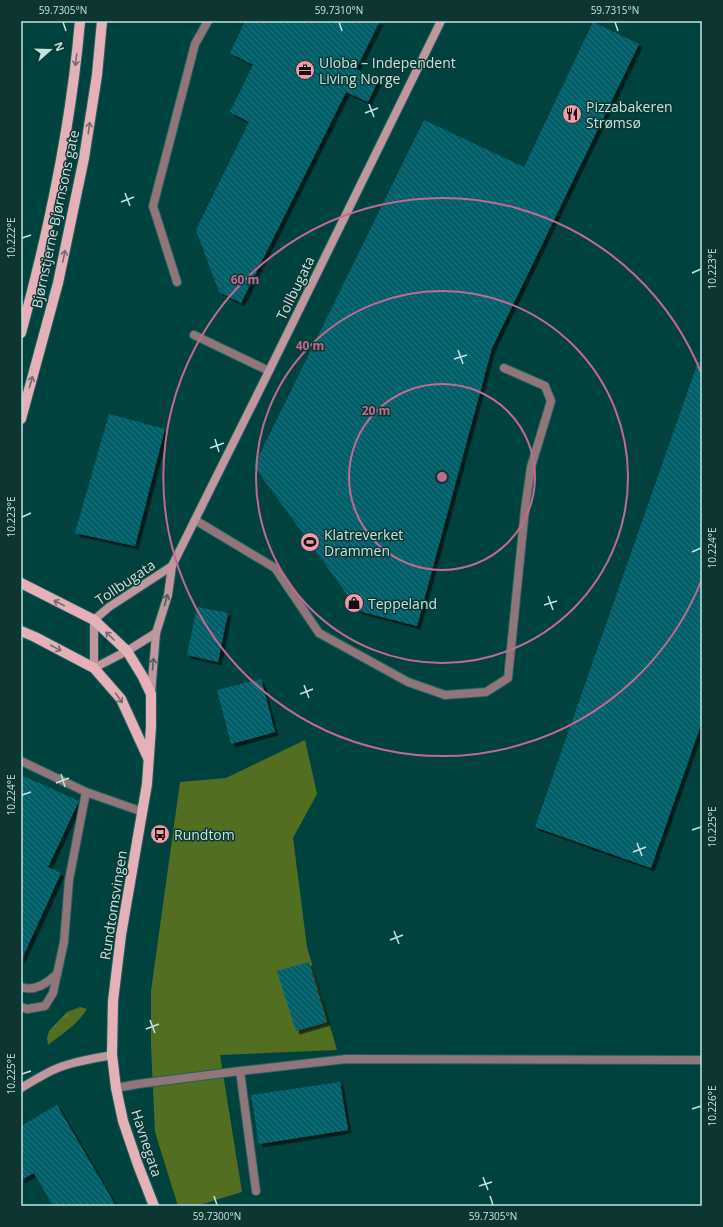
<svg xmlns="http://www.w3.org/2000/svg" width="723" height="1227" viewBox="0 0 723 1227" font-family="'Open Sans',sans-serif">
<style>
.grass{fill:url(#grass-tufts)}
.park{fill:#526e21}
.building{fill:url(#building-back-hatch);filter:url(#shadow)}
.lines{fill:none;stroke-linecap:round;stroke-linejoin:round}
.service-casing{stroke:#23605b;stroke-width:10}
.secondary-casing{stroke:#23605b;stroke-width:10}
.primary-casing{stroke:#23605b;stroke-width:12}
.service{stroke:#90757a;stroke-width:8}
.secondary{stroke:#c0979e;stroke-width:8}
.primary{stroke:#e6b0b9;stroke-width:10}
.oneway{stroke:#6f6d6f}
.oneway2{stroke:#555d5e}
.ticks{fill:none;stroke:#c2e5e1;stroke-width:1.5}
.ring{fill:none;stroke:#c26a91;stroke-width:2}
.labels{text-anchor:middle;dominant-baseline:central;stroke-width:3;stroke-linejoin:round;paint-order:stroke}
.poi-label{font-size:14px;fill:#c2e5e1;stroke:#0d3633;text-anchor:start}
.street-label{font-size:14px;fill:#c2e5e1;stroke:#0d3633}
.centre{fill:#c26a91;stroke:#0d3633;stroke-width:2}
.ring-label{font-size:12px;text-anchor:middle;font-weight:bold;fill:#c26a91;stroke:#0d3633;stroke-width:3;stroke-linejoin:round;paint-order:stroke}
.neatline{fill:none;stroke:#c2e5e1;stroke-width:1.5}
.ticks-label{font-size:10px;text-anchor:middle;fill:#c2e5e1}
</style>
<defs>
<pattern id="grass-tufts" width="24" height="20" patternUnits="userSpaceOnUse"><rect width="24" height="20" fill="#526e21"/><path d="M3 7l-1-3M5 7V3M7 7l1-3M15 17l-1-3M17 17v-4M19 17l1-3" fill="none" stroke="#698341"/></pattern>
<pattern id="building-back-hatch" width="6" height="6" patternUnits="userSpaceOnUse"><rect width="6" height="6" fill="#045e68"/><path d="M-1 5l2 2M0 0l6 6M5-1l2 2" fill="none" stroke="#27757d"/></pattern>
<filter id="shadow"><feDropShadow dx="3.5" dy="3.5" stdDeviation="0" flood-color="#0009"/></filter>
</defs>
<rect width="100%" height="100%" fill="#00433e"/>
<!-- grass -->
<path class="grass" d="M80 1007 87 1009C77 1025 62 1034 48 1045L47 1038 49 1031 67 1012Z"/>
<!-- park -->
<polygon class="park" points="305,740 317,794 293,838 307,947 337,1050 220,1055 242,1192 196,1206 178,1206 155,1132 151,1046 151,991 180,782 226,778"/>
<!-- building -->
<g class="building">
<polygon points="245,21 380,21 356,69 378,81 368,102 346,92 241,303 219,292 196,230 249,122 230,112 253,65 230,53"/>
<polygon points="593,22 639,44 492,348 417,626 359,611 254,466 424,120 524,167"/>
<polygon points="698,362 702,363 702,722 651,868 535,827"/>
<polygon points="109,414 165,429 135,546 75,533"/>
<polygon points="197,607 228,613 218,662 187,655"/>
<polygon points="261,679 275,732 231,744 217,690"/>
<polygon points="21,775 79,801 48,867 61,873 21,961"/>
<polygon points="309,962 327,1022 296,1031 277,971"/>
<polygon points="340,1082 348,1130 259,1144 251,1095"/>
<polygon points="57,1105 116,1206 53,1206 34,1173 21,1180 21,1126"/>
</g>
<g class="lines">
<!-- service casing -->
<g class="service-casing">
<g id="service">
<polyline points="177,282 153,206 195,44 208,21"/>
<polyline points="194,335 269,371"/>
<polyline points="195,520 275,568 319,633 408,682 445,695 486,692 508,678 525,509 531,467 551,401 545,386 504,368"/>
<polyline points="21,761 86,792"/>
<path d="M21 987C35 992 47 983 57 974"/>
<polyline points="21,1007 27,1009 45,1006 53,993 64,942 69,880 86,792 143,812"/>
<polyline points="240,1071 256,1191"/>
<polyline points="116,1088 138,1084 240,1071 346,1059 702,1060"/>
</g>
</g>
<!-- secondary casing -->
<g class="secondary-casing">
<g id="secondary">
<polyline points="156,633 127,651 94,668 94,620 109,607 172,566"/>
<polyline points="151,694 156,633 168,595 172,566 269,371 441,21"/>
<path d="M21 1088C31 1082 41 1076 51 1071 70 1062 92 1059 112 1055"/>
</g>
</g>
<!-- primary casing -->
<g class="primary-casing">
<g id="primary">
<path d="M21 333C49 231 71 126 80 21"/>
<polyline points="21,419 58,283 84,158 97,75 102,21"/>
<polyline points="21,583 94,620 127,651 143,677 151,694 151,727 147,784 121,935 113,1001 112,1055 116,1088 123,1121 138,1165 154,1206"/>
<polyline points="21,631 35,637 94,668 121,699 148,758"/>
</g>
</g>
<!-- service -->
<use href="#service" class="service"/>
<!-- secondary -->
<use href="#secondary" class="secondary"/>
<!-- primary -->
<use href="#primary" class="primary"/>
</g>
<!-- one-way arrows -->
<defs><path id="oneway-shaft" d="M-6 0H5M1.5-3L5.5 0L1.5 3" fill="none" stroke-width="1.6" stroke-linecap="round" stroke-linejoin="round"/></defs>
<g class="oneway">
<use href="#oneway-shaft" transform="translate(76 60) rotate(97)"/>
<use href="#oneway-shaft" transform="translate(89 128) rotate(-82)"/>
<use href="#oneway-shaft" transform="translate(64 256) rotate(-78)"/>
<use href="#oneway-shaft" transform="translate(31 382) rotate(-74)"/>
<use href="#oneway-shaft" transform="translate(59 603) rotate(-153)"/>
<use href="#oneway-shaft" transform="translate(110 636) rotate(-136)"/>
<use href="#oneway-shaft" transform="translate(56 648) rotate(28)"/>
<use href="#oneway-shaft" transform="translate(119 698) rotate(55)"/>
</g>
<g class="oneway2">
<use href="#oneway-shaft" transform="translate(166 600) rotate(-74)"/>
<use href="#oneway-shaft" transform="translate(153 664) rotate(-85)"/>
</g>
<!-- ticks -->
<path class="ticks" d="M63 22 66 31M339 22 342 31M615 22 618 31M369 104 374 117M365 113 378 108M125 193 130 206M121 202 134 197M22 238 31 235M692 273 701 269M458 350 463 364M454 359 467 355M215 439 219 452M210 448 224 443M22 517 31 513M692 552 701 548M548 596 553 610M544 605 557 601M304 685 309 698M300 694 313 689M61 774 65 787M56 783 69 778M22 795 31 792M692 830 701 827M637 843 642 856M633 852 646 847M394 931 399 944M390 940 403 935M150 1020 155 1033M146 1029 159 1024M22 1074 31 1071M692 1109 701 1106M483 1177 488 1190M479 1186 492 1182M214 1196 217 1205M490 1196 493 1205"/>
<!-- distance rings -->
<g class="ring">
<circle cx="442" cy="477" r="93"/>
<circle cx="442" cy="477" r="186"/>
<path d="M702 579A279 279 0 1 1 702 375"/>
</g>
<!-- icons -->
<defs>
<g id="office-disc" transform="scale(1)"><circle r="9.5" fill="#f39aab" stroke="#0d3633"/><path d="M-6-3h4V-5.5h4V-3h4V5H-6ZM-1-4.5V-3h2v-1.5ZM-6 0V1H6V0Z" fill="#111"/></g>
<g id="restaurant-disc" transform="scale(1)"><circle r="9.5" fill="#f39aab" stroke="#0d3633"/><path d="M-5-6h1v4h1v-4h1v4h1v-4h1v5L-1.5 .5V6h-2V.5L-5-1ZM5-6V6H3V1.5H1.5Q1.5-4 5-6Z" fill="#111"/></g>
<g id="stadium-disc" transform="scale(1)"><circle r="9.5" fill="#f39aab" stroke="#0d3633"/><path d="M0-5a6.5 5 0 1 0 0 10a6.5 5 0 1 0 0-10ZM-3.5-1.8h7v3.6h-7Z" fill="#111"/></g>
<g id="shop-disc" transform="scale(1)"><circle r="9.5" fill="#f39aab" stroke="#0d3633"/><path d="M-5-2.5h2.3a2.7 3.5 0 0 1 5.4 0H5L5.5 6h-11ZM-1.5-2.5h3a1.5 2.3 0 0 0-3 0Z" fill="#111"/></g>
<g id="bus-disc" transform="scale(1)"><circle r="9.5" fill="#f39aab" stroke="#0d3633"/><path d="M-5-6H5V4H4V6H2V4H-2V6H-4V4H-5ZM-3.5-4V0h7V-4ZM-3.5 1.2v1.5H-2V1.2ZM2 1.2v1.5H3.5V1.2Z" fill="#111"/></g>
</defs>
<g fill-rule="evenodd">
<use href="#office-disc" x="305" y="70"/>
<use href="#restaurant-disc" x="572" y="114"/>
<use href="#stadium-disc" x="310" y="542"/>
<use href="#shop-disc" x="354" y="603"/>
<use href="#bus-disc" x="160" y="834"/>
</g>
<g class="labels">
<!-- poi labels -->
<g class="poi-label">
<text x="319" y="62">Uloba – Independent<tspan x="319" dy="16">Living Norge</tspan></text>
<text x="586" y="106">Pizzabakeren<tspan x="586" dy="16">Strømsø</tspan></text>
<text x="324" y="534">Klatreverket<tspan x="324" dy="16">Drammen</tspan></text>
<text x="368" y="603">Teppeland</text>
<text x="174" y="834">Rundtom</text>
</g>
<!-- street labels -->
<g class="street-label">
<text transform="translate(55 219) rotate(-78)">Bjørnstjerne Bjørnsons gate</text>
<text transform="translate(295 288) rotate(-64)">Tollbugata</text>
<text transform="translate(125 582) rotate(-34)">Tollbugata</text>
<text transform="translate(113 905) rotate(-81)">Rundtomsvingen</text>
<text transform="translate(147 1143) rotate(72)">Havnegata</text>
</g>
</g>
<circle cx="442" cy="477" r="6" class="centre"/>
<g class="ring-label">
<text x="245" y="284">60 m</text>
<text x="310" y="350">40 m</text>
<text x="376" y="415">20 m</text>
</g>
<!-- border -->
<rect width="723" height="1227" fill="none" stroke="#0d3633" stroke-width="44"/>
<!-- north arrow -->
<g transform="translate(50 50) rotate(70)" stroke="#0d3633" stroke-width="3" paint-order="stroke">
<path d="M0-3L7 15L0 10L-7 15Z" fill="#c2e5e1"/>
<text y="-6" font-size="11" font-weight="bold" text-anchor="middle" fill="#c2e5e1">N</text>
</g>
<rect x="22" y="22" width="679" height="1183" class="neatline"/>
<g class="ticks-label">
<text x="63" y="14">59.7305°N</text>
<text x="339" y="14">59.7310°N</text>
<text x="615" y="14">59.7315°N</text>
<text transform="translate(11 238) rotate(-90)" y="4">10.222°E</text>
<text transform="translate(712 269) rotate(-90)" y="4">10.223°E</text>
<text transform="translate(11 517) rotate(-90)" y="4">10.223°E</text>
<text transform="translate(712 548) rotate(-90)" y="4">10.224°E</text>
<text transform="translate(11 795) rotate(-90)" y="4">10.224°E</text>
<text transform="translate(712 827) rotate(-90)" y="4">10.225°E</text>
<text transform="translate(11 1074) rotate(-90)" y="4">10.225°E</text>
<text transform="translate(712 1106) rotate(-90)" y="4">10.226°E</text>
<text x="217" y="1220">59.7300°N</text>
<text x="493" y="1220">59.7305°N</text>
</g>
</svg>
